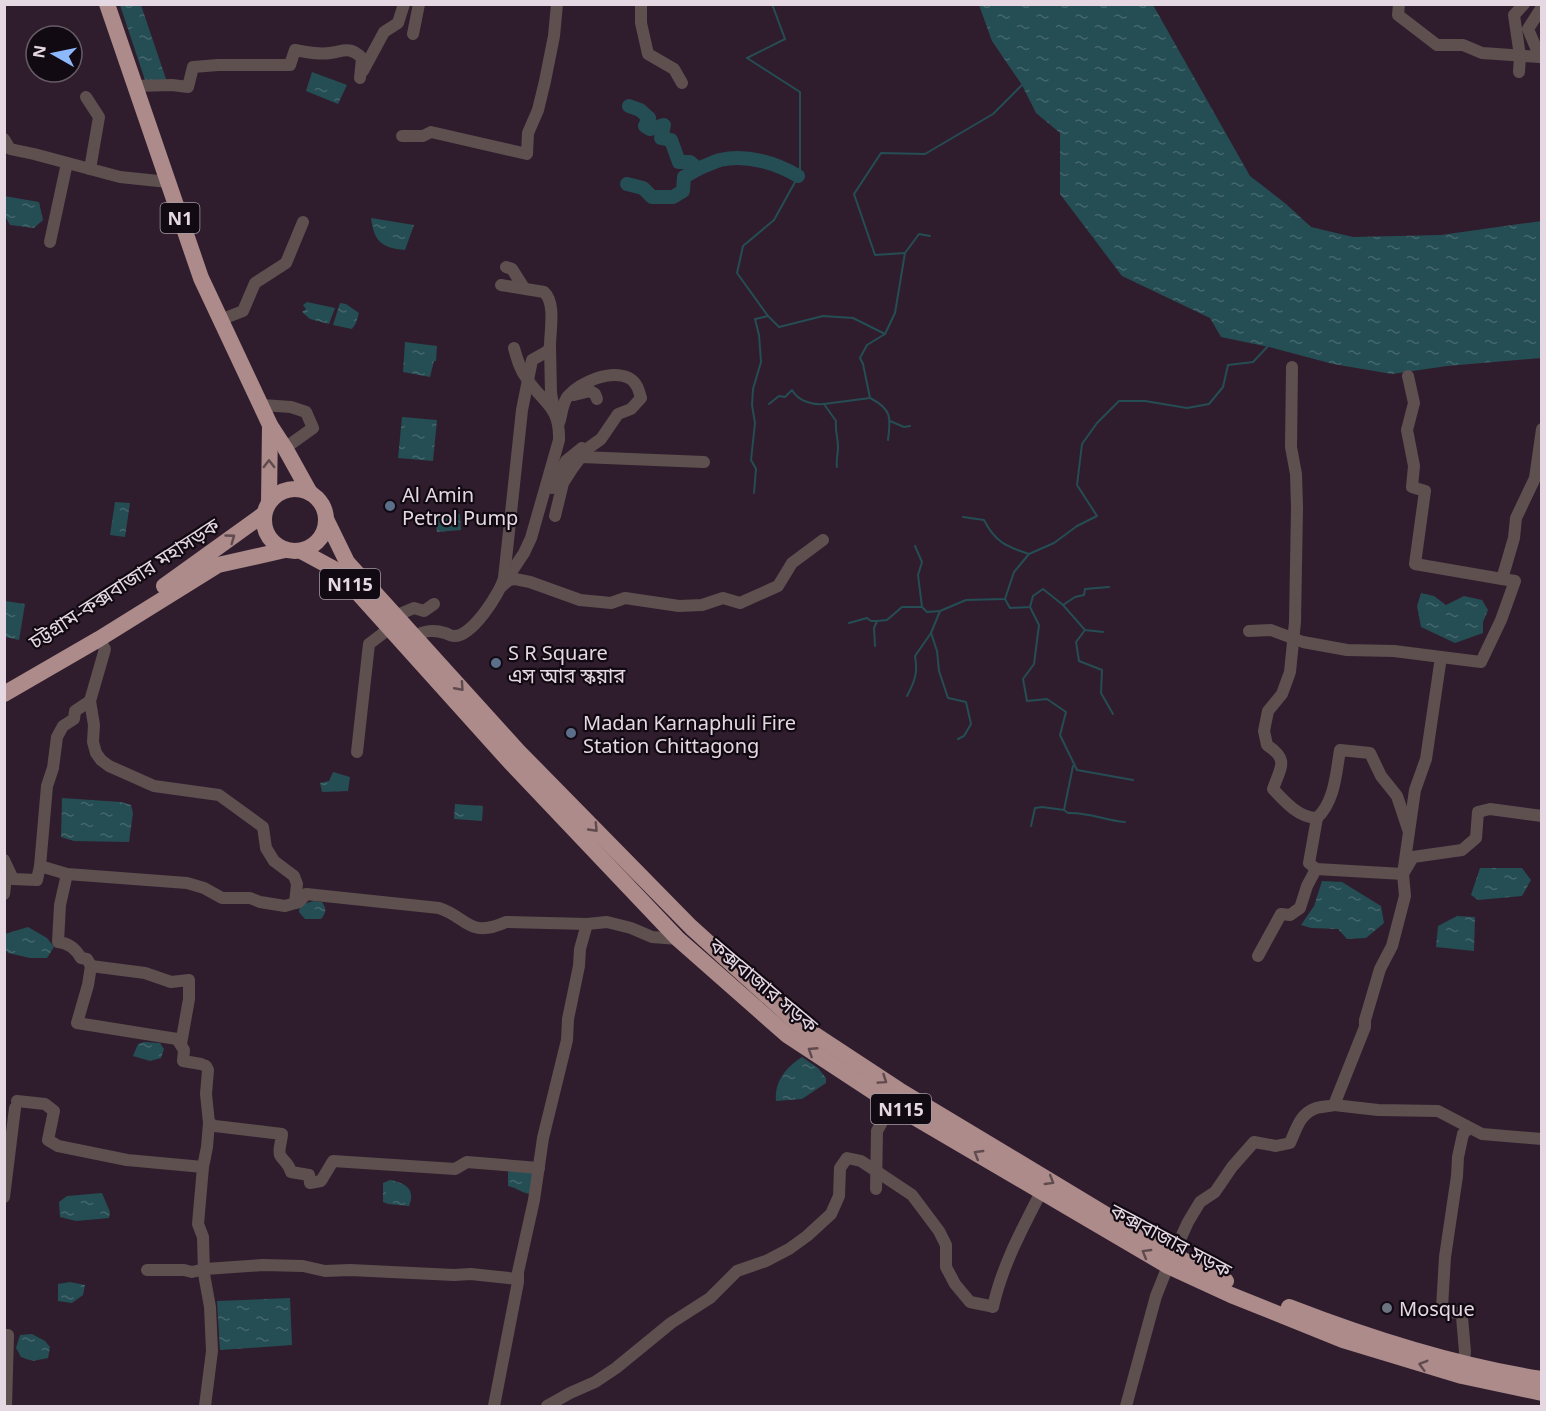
<svg xmlns="http://www.w3.org/2000/svg" width="1546" height="1411" viewBox="0 0 1546 1411" font-family="'Noto Sans','Noto Sans Bengali',sans-serif">
<style>
.water{fill:url(#water-ripples)}
.lines{fill:none;stroke-linecap:round;stroke-linejoin:round}
.stream{stroke:#254d54;stroke-width:2}
.river{stroke:#254d54;stroke-width:14}
.minor{stroke:#5d504f;stroke-width:12}
.highway{stroke:#ac8b8a;stroke-width:16}
.oneway{stroke:#5f4a4e}
.service-dot{fill:#5c6f8a;stroke:#120a12;stroke-width:2}
.worship-dot{fill:#6b7280;stroke:#120a12;stroke-width:2}
.labels{text-anchor:middle;dominant-baseline:central;stroke-width:4.5;stroke-linejoin:round;paint-order:stroke}
.shield{fill:#120a12;stroke:#a69aa4;stroke-width:1.5}
.shield-label{font-size:18px;font-weight:bold;fill:#e5d8e3}
.poi-label{font-size:20px;fill:#e5d8e3;stroke:#120a12;text-anchor:start}
.street-label{font-size:20px;fill:#e5d8e3;stroke:#120a12}
</style>
<defs>
<pattern id="water-ripples" width="26" height="14" patternUnits="userSpaceOnUse" patternTransform="scale(1.5)"><rect width="26" height="14" fill="#254d54"/><path d="M2 4q2-2 4 0t4 0M15 11q2-2 4 0t4 0" fill="none" stroke="#44666c"/></pattern>
</defs>
<rect width="100%" height="100%" fill="#2f1d2d"/>
<!-- water -->
<g class="water">
<polygon points="120,5 141,5 167,82 146,83"/>
<polygon points="979,5 1153,5 1250,176 1286,204 1311,227 1353,237 1441,235 1541,221 1541,358 1447,366 1392,374 1333,364 1269,347 1221,337 1210,318 1122,276 1060,194 1060,133 1036,113 1022,85 992,41"/>
<polygon points="312,72 347,85 338,104 306,91"/>
<polygon points="4,196 39,202 43,220 34,228 10,225 5,216"/>
<path d="M371 218 414 225 405 250C381 248 374 241 371 218Z"/>
<polygon points="307,302 335,308 329,324 310,319 302,312 306,309 303,305"/>
<polygon points="340,303 346,304 359,313 356,323 352,329 333,325"/>
<polygon points="405,342 437,346 436,361 434,361 430,377 403,372"/>
<polygon points="402,417 437,420 433,461 398,458"/>
<polygon points="115,502 130,503 125,537 110,535"/>
<polygon points="460,514 461,530 437,532 435,516"/>
<polygon points="1421,593 1434,596 1446,605 1464,596 1482,600 1488,610 1483,622 1483,633 1455,643 1421,627 1417,606"/>
<polygon points="5,601 25,604 19,640 5,637"/>
<polygon points="333,772 350,777 348,791 322,792 320,783 329,781"/>
<polygon points="62,798 121,802 131,805 133,813 129,842 74,841 61,837"/>
<polygon points="455,804 483,806 482,821 454,819"/>
<polygon points="1480,868 1522,868 1531,880 1522,896 1478,900 1471,895"/>
<polygon points="1322,881 1342,882 1381,906 1384,923 1366,938 1347,939 1338,929 1311,928 1301,925 1314,906"/>
<path d="M314 901 322 902C327 909 326 913 321 919H305L299 912 300 905Z"/>
<polygon points="1457,916 1475,917 1474,951 1436,947 1438,926"/>
<polygon points="28,927 47,938 54,947 47,958 30,958 8,953 5,949 5,934"/>
<polygon points="144,1042 160,1043 164,1049 161,1058 150,1061 133,1056 138,1044"/>
<path d="M802 1057 818 1068 826 1078V1083L802 1099 776 1101C774 1082 786 1067 802 1057Z"/>
<path d="M508 1171 535 1173 532 1194C522 1194 518 1188 508 1186Z"/>
<path d="M390 1180C405 1183 416 1189 409 1206L388 1204 383 1202V1183Z"/>
<polygon points="102,1193 110,1212 109,1218 76,1221 60,1217 59,1202 67,1196"/>
<polygon points="70,1282 85,1285 83,1295 72,1303 58,1301 58,1284"/>
<polygon points="290,1298 292,1345 220,1350 217,1301"/>
<polygon points="32,1334 45,1341 50,1347 48,1358 33,1361 21,1357 16,1348 20,1335"/>
</g>
<g class="lines">
<!-- stream -->
<g class="stream">
<polyline points="772,4 785,39 747,58 800,92 800,173 774,220 743,246 737,273 768,316 779,327 823,316 853,318 885,334"/>
<polyline points="905,253 919,234 930,236"/>
<path d="M870 398C892 409 891 418 888 440"/>
<path d="M769 404 779 396 785 397 792 390C798 401 812 405 824 404"/>
<polyline points="890,421 904,427 910,426"/>
<path d="M837 467C836 460 838 454 838 447 838 437 835 432 836 421L824 404 870 398 863 364 860 358 867 345 885 334 895 313 905 253 875 255 854 194 881 153 925 154 993 114 1022 85"/>
<polyline points="754,493 756,469 751,460 755,423 752,405 753,389 761,362 759,335 755,319 768,316"/>
<path d="M963 517 984 520C995 542 1007 547 1029 554"/>
<polyline points="915,546 922,562 918,575 922,607 927,612 940,611 966,600 1005,599 1014,572 1029,554 1054,543 1077,526 1097,516 1077,485 1082,444 1097,423 1119,401 1145,401 1187,408 1209,404 1223,387 1228,365 1253,362 1269,345"/>
<polyline points="1005,599 1010,608 1030,607 1033,596 1043,589 1063,605 1085,630 1103,632"/>
<polyline points="1063,605 1075,597 1084,595 1085,589 1109,587"/>
<polyline points="1030,607 1039,625 1034,664 1023,679 1027,701 1047,699 1066,712 1060,735 1077,770"/>
<polyline points="849,623 867,618 871,621 877,621"/>
<polyline points="1085,630 1076,642 1079,661 1102,670 1101,693 1113,714"/>
<polyline points="931,633 937,651 939,671 948,698 966,702 971,724 964,736 958,739"/>
<polyline points="875,646 874,628 877,621 887,620 902,607 922,607"/>
<path d="M907 696C915 681 918 672 915 656L931 633 940 611"/>
<polyline points="1077,770 1133,780"/>
<path d="M1064 810 1068 813C1090 812 1105 821 1125 822"/>
<polyline points="1031,826 1035,808 1042,807 1064,810 1073,766"/>
</g>
<!-- river -->
<g class="river">
<path d="M629 106 640 110 649 118 645 126 650 129 664 125 661 138 671 140 679 162H690L698 169C705 166 713 162 720 160 747 154 776 163 798 176"/>
<polyline points="627,184 643,188 652,197 673,197 683,191 684,177 698,169"/>
</g>
<!-- minor -->
<g class="minor">
<polyline points="641,4 641,23 648,54 674,69 682,83"/>
<polyline points="1399,4 1398,15 1437,45 1463,45 1482,53 1540,57 1528,29 1542,7"/>
<polyline points="413,34 419,4"/>
<polyline points="363,71 384,32 398,23 404,4"/>
<polyline points="1519,72 1520,56 1514,15 1524,4"/>
<path d="M135 86 172 85 188 87 193 67 218 65H290L295 50C306 52 319 55 330 53 344 51 350 46 362 58L360 78"/>
<polyline points="86,97 99,117 90,169"/>
<polyline points="402,136 423,136 431,132 527,154 528,133 538,110 545,81 554,36 557,4"/>
<polyline points="4,139 10,149 34,154 120,177 168,182"/>
<polyline points="50,242 67,163"/>
<polyline points="506,267 512,269 524,288"/>
<polyline points="220,320 243,311 255,283 286,263 303,222"/>
<polyline points="550,346 551,393 554,410"/>
<path d="M1292 367 1291 447 1296 474 1297 508 1295 622 1290 672 1282 694 1268 711 1264 731 1267 745C1289 760 1281 766 1273 789 1285 802 1299 818 1317 818 1335 801 1336 773 1340 750L1370 753 1381 776 1397 796 1408 829"/>
<polyline points="1408,376 1414,403 1407,430 1414,466 1412,487 1425,491 1415,564 1502,579 1514,538 1516,518 1535,478 1542,429"/>
<polyline points="574,395 590,391 595,394 597,399"/>
<polyline points="262,405 291,407 306,412 313,428 285,448"/>
<polyline points="581,457 704,462"/>
<polyline points="552,488 566,461 582,448"/>
<path d="M555 516 563 483 572 469 587 449 601 439 618 414 631 409 641 398C639 391 637 382 629 378 610 369 581 382 568 396 562 403 562 415 559 423"/>
<path d="M504 583 524 553 531 538 559 440C560 406 544 404 527 379 520 370 517 359 514 348"/>
<polyline points="501,587 509,580 515,579 530,582 580,600 611,603 625,598 679,606 702,605 723,598 740,603 778,586 792,563 823,540"/>
<polyline points="395,616 414,608 424,611 434,604"/>
<polyline points="1249,631 1271,630 1303,642 1347,650 1394,651 1441,657"/>
<path d="M414 636C425 631 433 629 445 633 448 634 451 636 454 636 472 637 500 593 504 578L522 410 532 360 548 351 550 346C550 330 556 303 544 292L501 285"/>
<polyline points="90,701 105,649 99,639"/>
<polyline points="357,752 369,644 390,628"/>
<path d="M4 860 13 879 37 880 40 866 67 874 187 883 204 888 222 898H250L260 902 285 906 299 902 306 894 439 908C467 917 469 939 506 922L587 924 607 922 631 928 652 937 678 939"/>
<polyline points="40,866 47,786 53,768 57,737 63,726 74,719 75,711 90,701 94,725 93,742 96,753 101,760 109,766 154,786 219,795 263,827 266,848 274,861 294,876 297,884 295,903"/>
<polyline points="1316,869 1309,863 1317,818"/>
<path d="M67 874 60 905 58 942C68 943 76 949 81 958L87 959 91 966 88 985 77 1023 177 1039 184 1050 183 1061 201 1064 206 1066 208 1070 206 1094 209 1123 207 1147 203 1167 198 1224 203 1237 204 1274 210 1307 212 1351 205 1406"/>
<polyline points="4,894 7,870"/>
<polyline points="1258,956 1281,914 1290,915 1300,908 1307,886 1316,869 1403,874 1415,790 1426,759 1441,657 1481,662 1501,620 1515,581 1502,579"/>
<polyline points="91,966 145,973 171,982 189,980 189,999 181,1044"/>
<polyline points="17,1101 45,1104 54,1111 48,1140 58,1146 127,1160 203,1167"/>
<polyline points="1334,1105 1378,1110 1438,1111 1482,1134 1542,1139"/>
<path d="M209 1123 215 1126 282 1134C282 1140 278 1149 280 1155 283 1161 289 1163 291 1172L309 1175 310 1183 321 1181 333 1161 455 1169 467 1162 539 1168"/>
<polyline points="876,1189 877,1131 892,1104"/>
<polyline points="4,1197 15,1108"/>
<path d="M1173 1255 1188 1222 1200 1202 1215 1192 1232 1167 1254 1142 1276 1146 1290 1143C1296 1130 1300 1114 1314 1109 1320 1106 1327 1107 1334 1105L1365 1027V1020L1380 969 1392 946 1405 896 1403 874 1413 857 1462 850 1476 838 1478 812 1490 809 1542 816"/>
<polyline points="147,1270 184,1270 192,1272 205,1269 263,1265 303,1266 325,1271 350,1270 454,1275 471,1274 518,1279"/>
<polyline points="4,1335 8,1335 6,1406"/>
<polyline points="1463,1372 1465,1352 1462,1317 1459,1313 1446,1312 1442,1308 1445,1257 1457,1176 1458,1157 1463,1134 1469,1128"/>
<polyline points="494,1406 518,1282 518,1272 534,1200 543,1138 567,1040 568,1019 579,966 580,949 587,924"/>
<path d="M547 1406 570 1393 595 1382 616 1368 671 1323 710 1298 737 1271 766 1261 789 1249 807 1236 831 1214 839 1196 840 1168 847 1158 861 1161 912 1195 939 1231 946 1245V1267L955 1284 970 1302 990 1306 993 1307C1002 1266 1022 1229 1041 1192"/>
<polyline points="1126,1406 1156,1296 1168,1266"/>
</g>
<!-- highway -->
<g class="highway">
<polyline points="107,4 201,278 270,425 285,448 310,493"/>
<circle cx="295" cy="520" r="31"/>
<polyline points="269,502 270,425"/>
<polyline points="326,519 347,562 519,752 691,927 797,1023 899,1090 1173,1255 1226,1281"/>
<polyline points="301,551 338,571 510,762 678,939 787,1035 892,1104 1168,1266 1231,1295 1343,1340 1462,1376 1542,1393"/>
<polyline points="164,586 264,514"/>
<polyline points="4,694 99,639 218,565 285,550"/>
<path d="M1289 1307C1369 1338 1456 1366 1542 1379"/>
</g>
</g>
<!-- one-way arrows -->
<defs><path id="oneway-chevron" d="M-2-3.5L2.5 0L-2 3.5" fill="none" stroke-width="1.6" stroke-linecap="round" stroke-linejoin="round" transform="scale(1.5)"/></defs>
<g class="oneway">
<use href="#oneway-chevron" transform="translate(269 464) rotate(-90)"/>
<use href="#oneway-chevron" transform="translate(231 538) rotate(-36)"/>
<use href="#oneway-chevron" transform="translate(460 687) rotate(48)"/>
<use href="#oneway-chevron" transform="translate(594 828) rotate(46)"/>
<use href="#oneway-chevron" transform="translate(812 1051) rotate(-147)"/>
<use href="#oneway-chevron" transform="translate(883 1080) rotate(34)"/>
<use href="#oneway-chevron" transform="translate(978 1154) rotate(-149)"/>
<use href="#oneway-chevron" transform="translate(1050 1181) rotate(31)"/>
<use href="#oneway-chevron" transform="translate(1146 1253) rotate(-150)"/>
<use href="#oneway-chevron" transform="translate(1423 1365) rotate(-164)"/>
</g>
<!-- markers -->
<g class="service-dot">
<circle cx="390" cy="506" r="6"/>
<circle cx="496" cy="663" r="6"/>
<circle cx="571" cy="733" r="6"/>
</g>
<circle class="worship-dot" cx="1387" cy="1308" r="6"/>
<g class="labels">
<!-- shield labels -->
<g class="shield">
<rect x="160.5" y="203" width="39" height="30" rx="4.5"/>
<rect x="320" y="569" width="60" height="30" rx="4.5"/>
<rect x="871" y="1094" width="60" height="30" rx="4.5"/>
</g>
<g class="shield-label">
<text x="180" y="218">N1</text>
<text x="350" y="584">N115</text>
<text x="901" y="1109">N115</text>
</g>
<!-- poi labels -->
<g class="poi-label">
<text x="402" y="494">Al Amin<tspan x="402" dy="23">Petrol Pump</tspan></text>
<text x="508" y="652">S R Square<tspan x="508" dy="23">এস আর স্কয়ার</tspan></text>
<text x="583" y="722">Madan Karnaphuli Fire<tspan x="583" dy="23">Station Chittagong</tspan></text>
<text x="1399" y="1308">Mosque</text>
</g>
<!-- street labels -->
<g class="street-label">
<text transform="translate(124 583) rotate(-33)">চট্টগ্রাম-কক্সবাজার মহাসড়ক</text>
<text transform="translate(764 985) rotate(40)">কক্সবাজার সড়ক</text>
<text transform="translate(1171 1240) rotate(28)">কক্সবাজার সড়ক</text>
</g>
</g>
<!-- border -->
<rect width="1546" height="1411" fill="none" stroke="#e5d8e3" stroke-width="12"/>
<!-- north arrow -->
<g transform="translate(54 54) rotate(279)"><circle r="28" fill="#120a12" stroke="#665c66" stroke-width="1.5"/>
<path d="M0-4.5L10 22L0 15L-10 22Z" fill="#8db9fc"/>
<text y="-9" font-size="16" font-weight="bold" text-anchor="middle" fill="#e5d8e3">N</text>
</g>
</svg>
